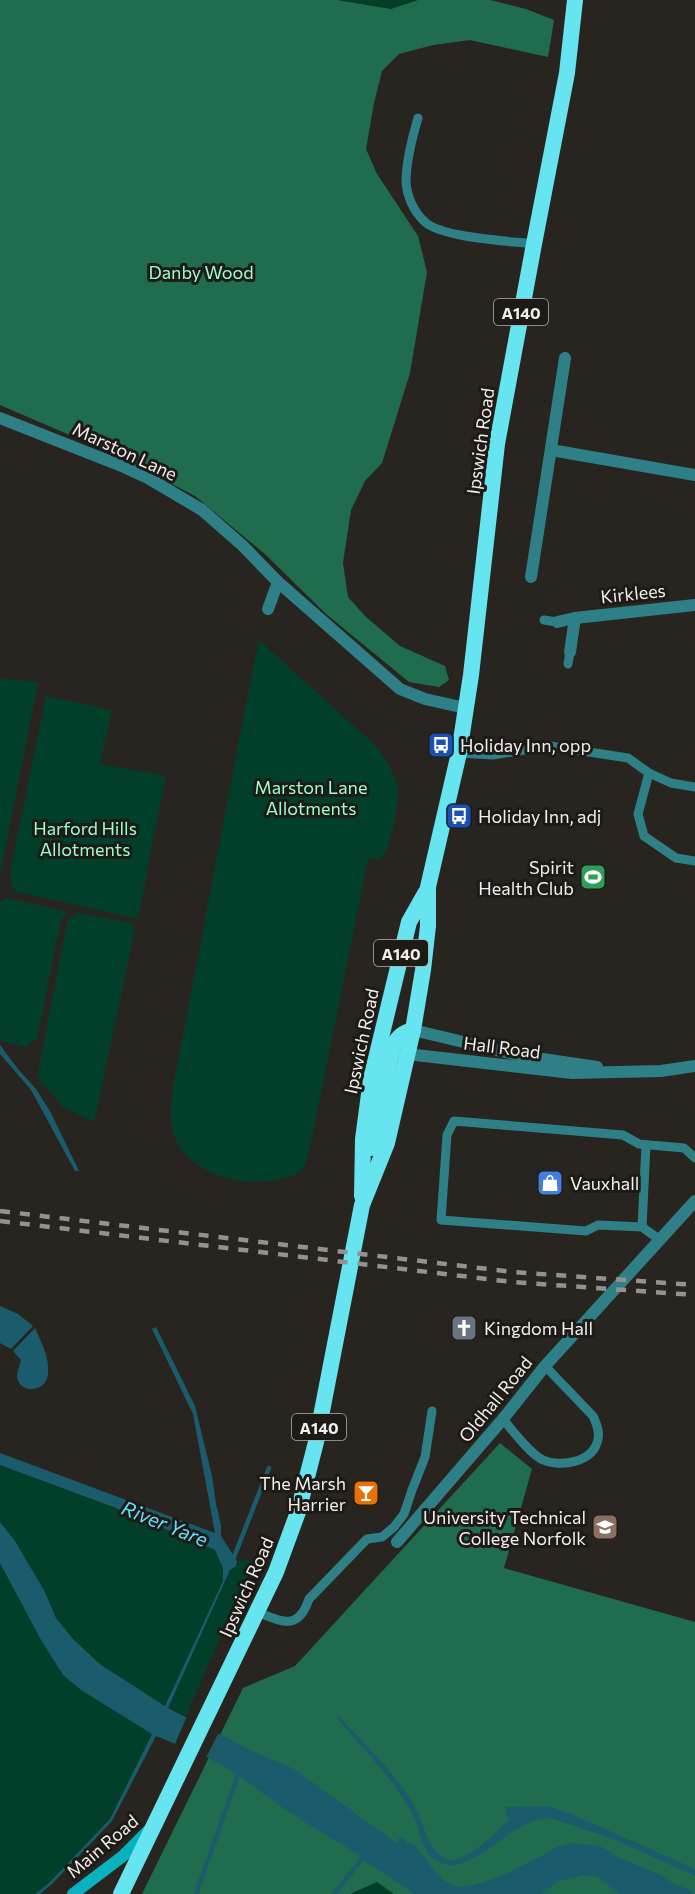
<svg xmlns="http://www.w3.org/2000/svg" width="695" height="1894" viewBox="0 0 695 1894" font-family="Commissioner,sans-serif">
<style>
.green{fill:#023f2a}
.forest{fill:#1f6d4e}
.water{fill:#1a5c6b}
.pier{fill:#282520}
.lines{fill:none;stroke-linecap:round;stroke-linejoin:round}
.stream{stroke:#1a5c6b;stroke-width:4.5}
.service{stroke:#2e7f86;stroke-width:9}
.minor{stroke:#2e7f86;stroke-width:12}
.tertiary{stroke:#2e7f86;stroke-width:12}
.secondary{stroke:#09b2be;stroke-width:12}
.trunk{stroke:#66e4ef;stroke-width:16}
.rail{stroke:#94928e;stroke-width:4.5;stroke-dasharray:10 10;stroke-linecap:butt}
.labels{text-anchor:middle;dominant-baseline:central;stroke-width:6;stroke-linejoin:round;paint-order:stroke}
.shield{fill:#1e1b17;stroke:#b2afac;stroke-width:1.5}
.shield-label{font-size:16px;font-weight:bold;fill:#f1efec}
.park-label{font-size:18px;fill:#99fdce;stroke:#1e1b17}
.street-label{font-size:18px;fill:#f1efec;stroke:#1e1b17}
.poi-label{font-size:18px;fill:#f1efec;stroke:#1e1b17;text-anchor:start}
.water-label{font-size:20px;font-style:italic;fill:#64defa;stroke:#1e1b17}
</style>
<rect width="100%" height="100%" fill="#282520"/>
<!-- green -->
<g class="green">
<polygon points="337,0 418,0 391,9"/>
<path d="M259 640 377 747 391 768 399 791 394 826 386 853 380 859H368L313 1132C310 1143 309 1159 303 1168 297 1176 288 1177 279 1179 242 1189 186 1173 173 1133 168 1118 172 1098 174 1082L246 704Z"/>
<polygon points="0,678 38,682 0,876"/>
<polygon points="46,696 112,710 100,764 166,776 138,919 17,892 12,887 10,872"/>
<polygon points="8,898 68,912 61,920 37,1039 25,1047 4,1042 0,1037 0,902"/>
<polygon points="79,913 130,923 135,929 94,1122 63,1107 37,1077 66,928 69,918"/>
<polygon points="0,1465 116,1508 215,1550 223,1568 223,1581 165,1706 101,1665 73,1639 56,1618 45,1592 15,1541 0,1522"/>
<polygon points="254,1560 186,1716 168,1708 230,1570 236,1566 237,1561"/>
<polygon points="0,1563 41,1640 63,1675 81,1690 153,1734 110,1819 49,1883 35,1894 0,1894"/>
<polygon points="377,1882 401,1894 350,1894"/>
</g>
<!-- forest -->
<g class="forest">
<polygon points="0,0 337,0 391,9 418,0 490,0 526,9 554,20 548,57 470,40 433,45 399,54 382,71 374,103 366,149 377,174 418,236 427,272 410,373 382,463 365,481 351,510 343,563 348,597 366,617 400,646 445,666 449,680 439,687 409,682 326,614 266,555 195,496 116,455 0,405"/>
<polygon points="500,1443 532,1469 504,1568 695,1622 695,1894 394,1894 377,1882 350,1894 142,1894 243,1688 295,1666"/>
</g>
<!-- water -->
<g class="water">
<polygon points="0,1045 18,1069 36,1089 51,1113 79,1171 75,1171 31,1090 0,1054"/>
<polygon points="0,1306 18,1314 33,1326 11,1349 0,1343"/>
<polygon points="156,1327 195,1406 212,1476 216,1504 221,1525 221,1536 237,1561 236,1566 230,1570 168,1708 250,1750 294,1769 398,1844 398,1839 402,1837 404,1838 406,1843 414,1844 436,1873 445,1881 456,1887 475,1885 504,1875 545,1854 556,1847 572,1843 600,1846 620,1858 661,1875 672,1883 692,1891 695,1894 620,1894 598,1877 584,1875 558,1881 542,1894 415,1894 362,1859 343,1844 335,1841 283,1808 238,1775 207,1757 156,1736 112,1821 53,1883 40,1894 35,1894 49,1883 110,1819 152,1734 81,1690 63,1675 41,1640 0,1563 0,1522 15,1541 45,1592 56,1618 73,1639 101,1665 165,1706 223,1581 223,1568 215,1550 116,1508 0,1465 0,1453 215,1533 193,1414 152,1329"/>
<path d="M35 1328C41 1342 50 1358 48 1374 46 1394 16 1394 17 1374 18 1370 20 1364 21 1360L13 1351Z"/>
<path d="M339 1716C363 1743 401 1778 417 1811 425 1827 431 1861 454 1860 471 1858 496 1832 509 1820L505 1811 507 1807 549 1806 576 1816 695 1869V1876L611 1838 550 1818C517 1819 495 1850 465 1862 454 1867 441 1866 431 1857 422 1849 419 1826 413 1815 394 1779 362 1748 336 1717Z"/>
</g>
<!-- pier -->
<polygon class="pier" points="188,1714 220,1730 205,1760 174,1746"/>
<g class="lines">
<!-- stream -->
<g class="stream">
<polyline points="234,1557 269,1468"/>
<polyline points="196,1894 238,1775"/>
<polyline points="334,1894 362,1859"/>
</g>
<!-- service -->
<g class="service">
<path d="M418 118C413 135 406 164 406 182 407 197 414 212 425 222 443 238 509 241 534 244"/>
<polyline points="544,620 557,622"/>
<polyline points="568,664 570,652"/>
<polyline points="459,753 493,755 550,746 628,758 649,773 671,783 695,787"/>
<polyline points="649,773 638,814 644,836 676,858 695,861"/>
<polyline points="642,1227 646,1145"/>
<polyline points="660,1240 642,1227 598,1225 586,1231 441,1220 447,1135 454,1121 623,1135 639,1144 684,1148 695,1158"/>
<path d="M503 1419C513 1431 529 1453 543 1460 561 1468 594 1462 598 1439 600 1431 596 1423 593 1416L545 1366"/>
<path d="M257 1612C283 1622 298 1631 309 1599L367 1539 382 1537 394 1527 404 1514 412 1490 425 1457 432 1411"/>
</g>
<!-- minor -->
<g class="minor">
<polyline points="0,418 124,467 148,478 202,510 242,545 278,582 400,689 425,699 465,708"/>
<polyline points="551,450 695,475"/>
<polyline points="531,577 565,358"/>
<polyline points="268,609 278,582"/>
<polyline points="557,622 575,618 695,605"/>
<polyline points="570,652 575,618"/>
<polyline points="397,1542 503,1419 545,1366 695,1201"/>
</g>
<!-- tertiary -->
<g class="tertiary">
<polyline points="413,1030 522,1056 597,1067"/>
<polyline points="402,1051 407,1054 572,1073 661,1071 695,1066"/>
</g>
<!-- secondary -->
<polyline class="secondary" points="73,1894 123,1856 148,1831"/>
<!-- trunk -->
<g class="trunk">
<path d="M371 1148 393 1046C398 1037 403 1032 413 1030"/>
<polyline points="362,1196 363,1139 371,1079 409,922 426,892"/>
<polyline points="121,1894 276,1572 298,1512 316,1442 362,1205 387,1143 413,1030 423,970 428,926 428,887 459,753 471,675 497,444 534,244 567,73 575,0"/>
</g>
<!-- rail -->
<g class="rail">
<polyline points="0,1211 513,1272 695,1285"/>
<polyline points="0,1221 512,1282 695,1295"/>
</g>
</g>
<!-- icons -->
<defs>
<g id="bus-square" transform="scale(1.35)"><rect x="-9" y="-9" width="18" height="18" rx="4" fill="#1a4fb4" stroke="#1e1b17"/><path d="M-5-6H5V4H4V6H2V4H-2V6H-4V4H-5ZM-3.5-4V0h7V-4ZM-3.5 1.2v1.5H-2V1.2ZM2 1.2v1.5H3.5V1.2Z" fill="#fff"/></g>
<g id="stadium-square" transform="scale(1.35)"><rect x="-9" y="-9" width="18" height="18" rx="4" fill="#2e9e5b" stroke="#1e1b17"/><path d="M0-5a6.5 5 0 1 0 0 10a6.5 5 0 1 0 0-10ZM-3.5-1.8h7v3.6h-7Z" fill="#fff"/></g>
<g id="shop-square" transform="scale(1.35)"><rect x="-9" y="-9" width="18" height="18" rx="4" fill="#3f7fe0" stroke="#1e1b17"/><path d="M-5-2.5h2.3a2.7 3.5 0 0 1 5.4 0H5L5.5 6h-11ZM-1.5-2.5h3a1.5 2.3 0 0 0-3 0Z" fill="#fff"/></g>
<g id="church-square" transform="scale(1.35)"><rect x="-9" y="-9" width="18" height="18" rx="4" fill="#6b7280" stroke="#1e1b17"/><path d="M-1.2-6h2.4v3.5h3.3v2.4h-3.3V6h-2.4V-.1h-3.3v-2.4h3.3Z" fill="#fff"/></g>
<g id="bar-square" transform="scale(1.35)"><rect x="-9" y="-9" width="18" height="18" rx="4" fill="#e8710a" stroke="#1e1b17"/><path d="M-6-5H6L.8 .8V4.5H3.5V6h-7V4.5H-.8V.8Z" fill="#fff"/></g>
<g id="school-square" transform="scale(1.35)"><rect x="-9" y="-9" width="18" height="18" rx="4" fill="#8d6e63" stroke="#1e1b17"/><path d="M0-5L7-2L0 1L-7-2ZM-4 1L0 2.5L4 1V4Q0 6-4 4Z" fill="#fff"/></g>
</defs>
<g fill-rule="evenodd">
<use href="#bus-square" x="441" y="745"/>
<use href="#bus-square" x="459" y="816"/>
<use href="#stadium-square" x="593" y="877"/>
<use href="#shop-square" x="550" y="1183"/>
<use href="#church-square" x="464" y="1328"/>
<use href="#bar-square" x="366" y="1493"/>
<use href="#school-square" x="605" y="1527"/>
</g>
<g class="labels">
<!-- shield labels -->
<g class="shield">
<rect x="494" y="299" width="54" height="26" rx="4.5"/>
<rect x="374" y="940" width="54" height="26" rx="4.5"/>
<rect x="292" y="1414" width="54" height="26" rx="4.5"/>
</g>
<g class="shield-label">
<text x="521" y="312">A140</text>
<text x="401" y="953">A140</text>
<text x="319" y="1427">A140</text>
</g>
<!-- park labels -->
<g class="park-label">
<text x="201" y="272">Danby Wood</text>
<text x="311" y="787">Marston Lane<tspan x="311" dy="21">Allotments</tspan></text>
<text x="85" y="828">Harford Hills<tspan x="85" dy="21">Allotments</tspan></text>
</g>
<!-- street labels -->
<g class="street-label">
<text transform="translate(480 441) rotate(-82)">Ipswich Road</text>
<text transform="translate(125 451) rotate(25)">Marston Lane</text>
<text transform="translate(633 593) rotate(-6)">Kirklees</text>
<text transform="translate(361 1041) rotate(-78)">Ipswich Road</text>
<text transform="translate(502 1047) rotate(7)">Hall Road</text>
<text transform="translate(495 1399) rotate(-51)">Oldhall Road</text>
<text transform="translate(246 1587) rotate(-66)">Ipswich Road</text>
<text transform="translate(102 1846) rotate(-40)">Main Road</text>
</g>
<!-- poi labels -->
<g class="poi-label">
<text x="460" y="745">Holiday Inn, opp</text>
<text x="478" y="816">Holiday Inn, adj</text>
<text x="574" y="867" text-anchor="end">Spirit<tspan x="574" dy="21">Health Club</tspan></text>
<text x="570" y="1183">Vauxhall</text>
<text x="484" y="1328">Kingdom Hall</text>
<text x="346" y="1483" text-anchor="end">The Marsh<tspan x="346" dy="21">Harrier</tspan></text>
<text x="586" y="1517" text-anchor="end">University Technical<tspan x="586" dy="21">College Norfolk</tspan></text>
</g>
<!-- water labels -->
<g class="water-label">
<text transform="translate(165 1523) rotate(22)">River Yare</text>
</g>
</g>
</svg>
